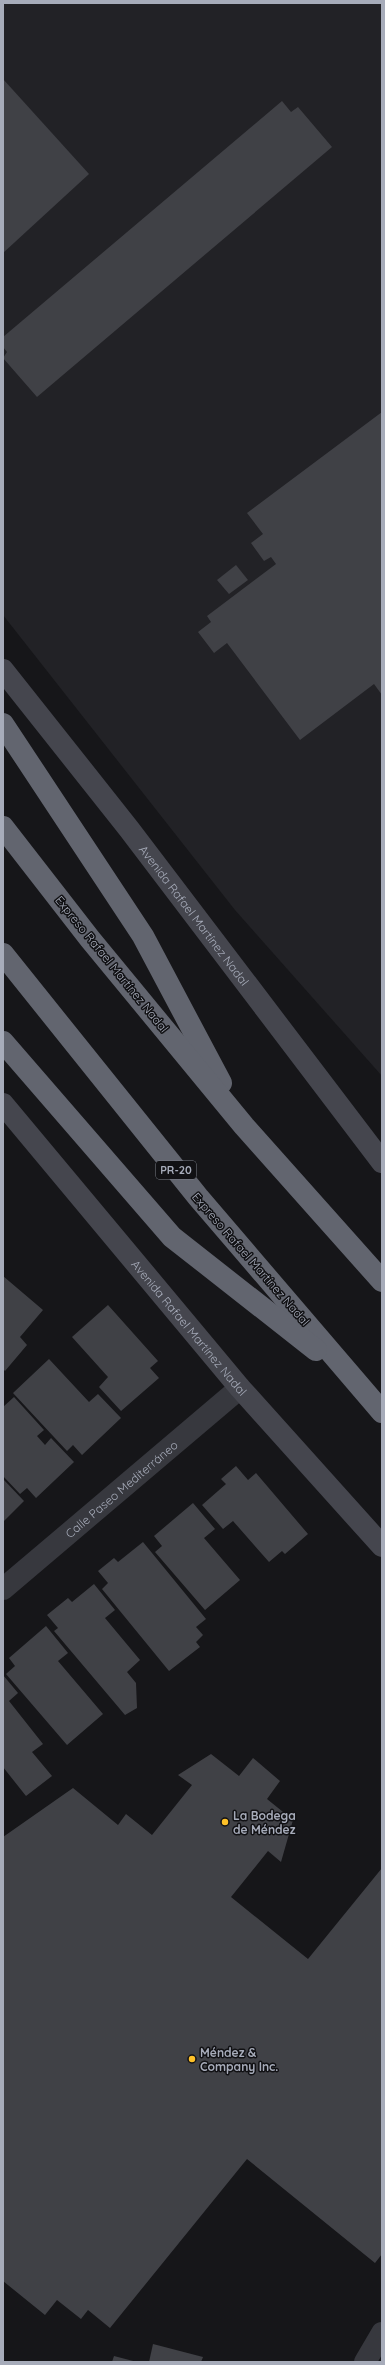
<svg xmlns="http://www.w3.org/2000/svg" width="385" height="2365" viewBox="0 0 385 2365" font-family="Quicksand,sans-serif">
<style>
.built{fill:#222226}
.building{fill:#404146}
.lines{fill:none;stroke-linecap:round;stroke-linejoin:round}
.minor{stroke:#37383e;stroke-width:22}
.secondary{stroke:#45464e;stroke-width:22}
.motorway{stroke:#62656f;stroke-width:22}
.poi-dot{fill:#ffc128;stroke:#111114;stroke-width:1.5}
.labels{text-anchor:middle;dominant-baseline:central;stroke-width:3;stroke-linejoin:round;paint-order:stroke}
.shield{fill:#111114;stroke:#7a7e88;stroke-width:1}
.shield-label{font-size:11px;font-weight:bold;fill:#a7acba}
.street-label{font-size:12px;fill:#a7acba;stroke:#111114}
.poi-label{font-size:12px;font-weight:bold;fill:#a7acba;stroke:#111114;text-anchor:start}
</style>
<rect width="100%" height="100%" fill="#161619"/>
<!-- built -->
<polygon class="built" points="3,3 382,3 382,1076 235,910 3,615"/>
<!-- building -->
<g class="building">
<polygon points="3,79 89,174 3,253"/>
<polygon points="282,101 291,112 298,107 332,147 37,397 3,358 7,352 3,347 3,337"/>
<polygon points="382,412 382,695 374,684 300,740 227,643 214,653 198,632 211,622 207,616 276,564 271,557 264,561 251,543 263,534 247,513"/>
<polygon points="236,565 248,580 229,594 217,580"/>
<polygon points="3,1276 43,1310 20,1337 27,1345 5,1371 3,1369"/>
<polygon points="108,1305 158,1361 150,1368 159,1378 121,1411 99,1387 108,1377 72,1337"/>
<polygon points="49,1359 89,1402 98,1394 121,1418 82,1455 73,1445 67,1451 13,1393"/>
<polygon points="14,1397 44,1430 37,1436 45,1445 51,1438 74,1462 36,1498 27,1488 20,1494 3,1476 3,1407"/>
<polygon points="236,1466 248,1480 256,1473 308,1534 285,1554 282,1551 269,1562 233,1521 223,1529 202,1505 226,1484 221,1479"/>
<polygon points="3,1479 24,1501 3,1522"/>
<polygon points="193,1503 215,1529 204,1538 240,1580 205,1610 155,1552 162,1546 154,1536"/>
<polygon points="143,1542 206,1619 196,1627 203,1635 196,1642 200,1647 169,1671 102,1589 108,1583 98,1571 114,1558 118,1562"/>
<polygon points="94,1584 115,1610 105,1618 140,1660 127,1672 136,1683 137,1708 125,1715 54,1631 58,1628 47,1615 68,1598 72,1602"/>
<polygon points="46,1626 68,1653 58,1661 103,1714 67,1745 6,1674 15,1666 9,1658"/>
<polygon points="3,1675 18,1693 9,1701 43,1744 32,1752 52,1776 26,1796 3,1767"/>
<polygon points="211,1754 239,1776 253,1758 280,1781 267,1799 293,1820 281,1862 268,1851 231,1897 308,1959 382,1868 382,2254 375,2263 247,2159 110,2328 88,2310 81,2319 57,2300 45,2315 3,2281 3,1837 73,1788 118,1825 126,1814 152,1835 192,1785 178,1775"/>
<polygon points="153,2344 203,2357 201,2362 149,2362"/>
<polygon points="114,2356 137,2362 112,2362"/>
</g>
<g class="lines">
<!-- minor -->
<g class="minor">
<path id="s1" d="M3 1589 240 1388"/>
<polyline points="365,2362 382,2333"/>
</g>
<!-- secondary -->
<g class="secondary">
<path id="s2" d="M3 670 129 829 382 1162"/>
<path id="s3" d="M3 1104 240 1388 382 1546"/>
</g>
<!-- motorway -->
<g class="motorway">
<polyline points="3,724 143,936 221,1083"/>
<polyline points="3,827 90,939 244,1126 382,1281"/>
<polyline points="3,954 198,1197 382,1412"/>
<polyline points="3,1042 172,1237 316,1350"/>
</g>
</g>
<!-- markers -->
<g class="poi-dot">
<circle cx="225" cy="1822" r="4"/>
<circle cx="192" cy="2059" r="4"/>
</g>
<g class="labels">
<!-- shield labels -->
<rect class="shield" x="156" y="1161" width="40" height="18" rx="3"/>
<g class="shield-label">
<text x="176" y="1170">PR-20</text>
</g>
<!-- street labels -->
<g class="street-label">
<text stroke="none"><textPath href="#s2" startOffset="311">Avenida Rafael Martínez Nadal</textPath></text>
<text transform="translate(112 964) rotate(51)">Expreso Rafael Martínez Nadal</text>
<text transform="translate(251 1259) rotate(49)">Expreso Rafael Martínez Nadal</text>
<text stroke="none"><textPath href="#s3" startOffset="291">Avenida Rafael Martínez Nadal</textPath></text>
<text stroke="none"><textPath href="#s1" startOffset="155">Calle Paseo Mediterráneo</textPath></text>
</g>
<!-- poi labels -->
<g class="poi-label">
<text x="233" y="1815">La Bodega<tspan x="233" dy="14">de Méndez</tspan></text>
<text x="200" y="2052">Méndez &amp;<tspan x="200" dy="14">Company Inc.</tspan></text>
</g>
</g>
<!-- border -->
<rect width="385" height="2365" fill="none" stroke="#a7acba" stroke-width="8"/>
</svg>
